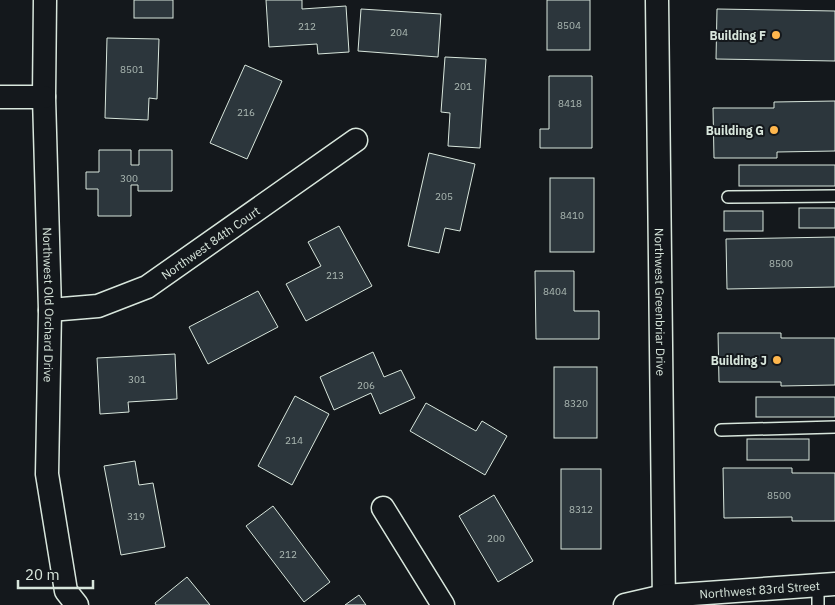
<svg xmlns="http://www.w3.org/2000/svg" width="835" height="605" viewBox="0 0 835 605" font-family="'IBM Plex Sans',sans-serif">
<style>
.building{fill:#2c363c;stroke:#d8e6dc}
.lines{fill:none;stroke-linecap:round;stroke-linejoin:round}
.service-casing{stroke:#d8e6dc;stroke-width:14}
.minor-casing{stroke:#d8e6dc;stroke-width:25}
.service{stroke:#14181c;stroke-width:11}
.minor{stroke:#14181c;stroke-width:22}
.poi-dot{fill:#ffb74d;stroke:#14181c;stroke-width:2}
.labels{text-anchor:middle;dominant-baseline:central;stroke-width:4;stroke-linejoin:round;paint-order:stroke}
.number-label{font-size:10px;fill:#adbab4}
.poi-label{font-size:12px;font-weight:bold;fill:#d8e6dc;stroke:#14181c;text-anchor:end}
.street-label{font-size:12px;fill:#d8e6dc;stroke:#14181c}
</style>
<rect width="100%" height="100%" fill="#14181c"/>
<!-- building -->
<g class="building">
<rect x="134" y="0" width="39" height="18"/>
<polygon points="266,0 302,0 302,9 346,6 349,52 318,54 317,44 269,47"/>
<rect x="547" y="0" width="43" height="50"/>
<polygon points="361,9 441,14 438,57 358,51"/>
<polygon points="717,9 835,11 835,61 716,59"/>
<polygon points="107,38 159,39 157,99 149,98 148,120 105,118"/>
<polygon points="445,57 486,59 480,148 448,146 450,113 441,112"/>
<polygon points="245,65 282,81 247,159 210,143"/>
<polygon points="549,76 592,76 592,148 540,148 540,129 549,129"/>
<polygon points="835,101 835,151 777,152 777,158 714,158 713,108 774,108 774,102"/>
<polygon points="99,150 131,150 131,165 139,165 139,150 172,150 172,191 138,191 138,185 131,185 131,216 98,216 98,189 86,189 86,172 99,172"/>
<polygon points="429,153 475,164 460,231 445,228 439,253 408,246"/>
<rect x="739" y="165" width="96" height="21"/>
<rect x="550" y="178" width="44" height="74"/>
<rect x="799" y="208" width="36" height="20"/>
<rect x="724" y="211" width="39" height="20"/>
<polygon points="339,226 372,286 306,321 286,284 321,266 308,242"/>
<polygon points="835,237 835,287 727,289 726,239"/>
<polygon points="535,271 574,271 574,311 599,311 599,339 536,339"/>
<polygon points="258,291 278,327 208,364 189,327"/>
<polygon points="718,333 781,333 781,338 835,338 835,385 781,386 781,382 719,382"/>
<polygon points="373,352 384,377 401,370 415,398 380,414 371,393 334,410 320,377"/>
<polygon points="175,354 177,399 128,402 129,412 100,414 97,358"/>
<rect x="554" y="367" width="43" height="71"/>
<polygon points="295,396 329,414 292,485 258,466"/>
<rect x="756" y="397" width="79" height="20"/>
<polygon points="426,403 476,431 482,421 507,436 485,475 410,431"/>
<rect x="747" y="439" width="62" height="21"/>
<polygon points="135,461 139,485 153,483 165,547 121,555 104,466"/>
<polygon points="723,468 792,468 792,473 835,473 835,521 792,521 792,517 724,518"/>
<rect x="561" y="469" width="40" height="80"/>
<polygon points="494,495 533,561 498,582 459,516"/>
<polygon points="273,506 330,582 304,602 246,526"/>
<polygon points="187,577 210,605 156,605 155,603"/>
<polygon points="359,595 366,605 345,605"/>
</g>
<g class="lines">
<!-- service casing -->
<g class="service-casing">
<g id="service">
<polyline points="728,197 835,196"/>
<polyline points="721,430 835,427"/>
<polyline points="818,586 818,605"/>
</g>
</g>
<!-- minor casing -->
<g class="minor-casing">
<g id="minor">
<path id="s1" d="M45 0 44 97 50 310 47 474 66 591 77 605"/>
<path id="s2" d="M657 0 664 605"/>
<polyline points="0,97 44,97"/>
<path id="s3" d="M50 310 98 306 147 287 356 140"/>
<polyline points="383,508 443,605"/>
<path id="s4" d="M625 605 664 596 835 584"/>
</g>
</g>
<!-- service -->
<use href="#service" class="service"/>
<!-- minor -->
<use href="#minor" class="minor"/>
</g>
<!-- markers -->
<g class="poi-dot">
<circle cx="776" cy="35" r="5"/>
<circle cx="774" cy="130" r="5"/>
<circle cx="777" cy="360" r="5"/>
</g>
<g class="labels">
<!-- number labels -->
<g class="number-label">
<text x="569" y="25">8504</text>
<text x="307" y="26">212</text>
<text x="399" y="32">204</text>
<text x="132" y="69">8501</text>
<text x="463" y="86">201</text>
<text x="570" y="103">8418</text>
<text x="246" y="112">216</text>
<text x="129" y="178">300</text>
<text x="444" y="196">205</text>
<text x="572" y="215">8410</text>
<text x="781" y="263">8500</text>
<text x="335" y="275">213</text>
<text x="555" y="291">8404</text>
<text x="137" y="379">301</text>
<text x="366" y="385">206</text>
<text x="576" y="403">8320</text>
<text x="294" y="440">214</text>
<text x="779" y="495">8500</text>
<text x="581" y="509">8312</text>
<text x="136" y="516">319</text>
<text x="496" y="538">200</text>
<text x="288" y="554">212</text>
</g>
<!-- poi labels -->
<g class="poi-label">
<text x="766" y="35">Building F</text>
<text x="764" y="130">Building G</text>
<text x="767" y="360">Building J</text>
</g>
<!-- street labels -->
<g class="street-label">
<text stroke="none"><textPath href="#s3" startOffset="178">Northwest 84th Court</textPath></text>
<text stroke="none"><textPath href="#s2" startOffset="302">Northwest Greenbriar Drive</textPath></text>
<text stroke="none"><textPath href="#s1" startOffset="305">Northwest Old Orchard Drive</textPath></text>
<text stroke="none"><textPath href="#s4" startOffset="136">Northwest 83rd Street</textPath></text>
</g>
</g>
<!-- scale -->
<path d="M18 580v8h75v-8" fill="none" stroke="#d8e6dc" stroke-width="2.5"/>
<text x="25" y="580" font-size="15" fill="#d8e6dc" stroke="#14181c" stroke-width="4" paint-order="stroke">20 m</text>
</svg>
